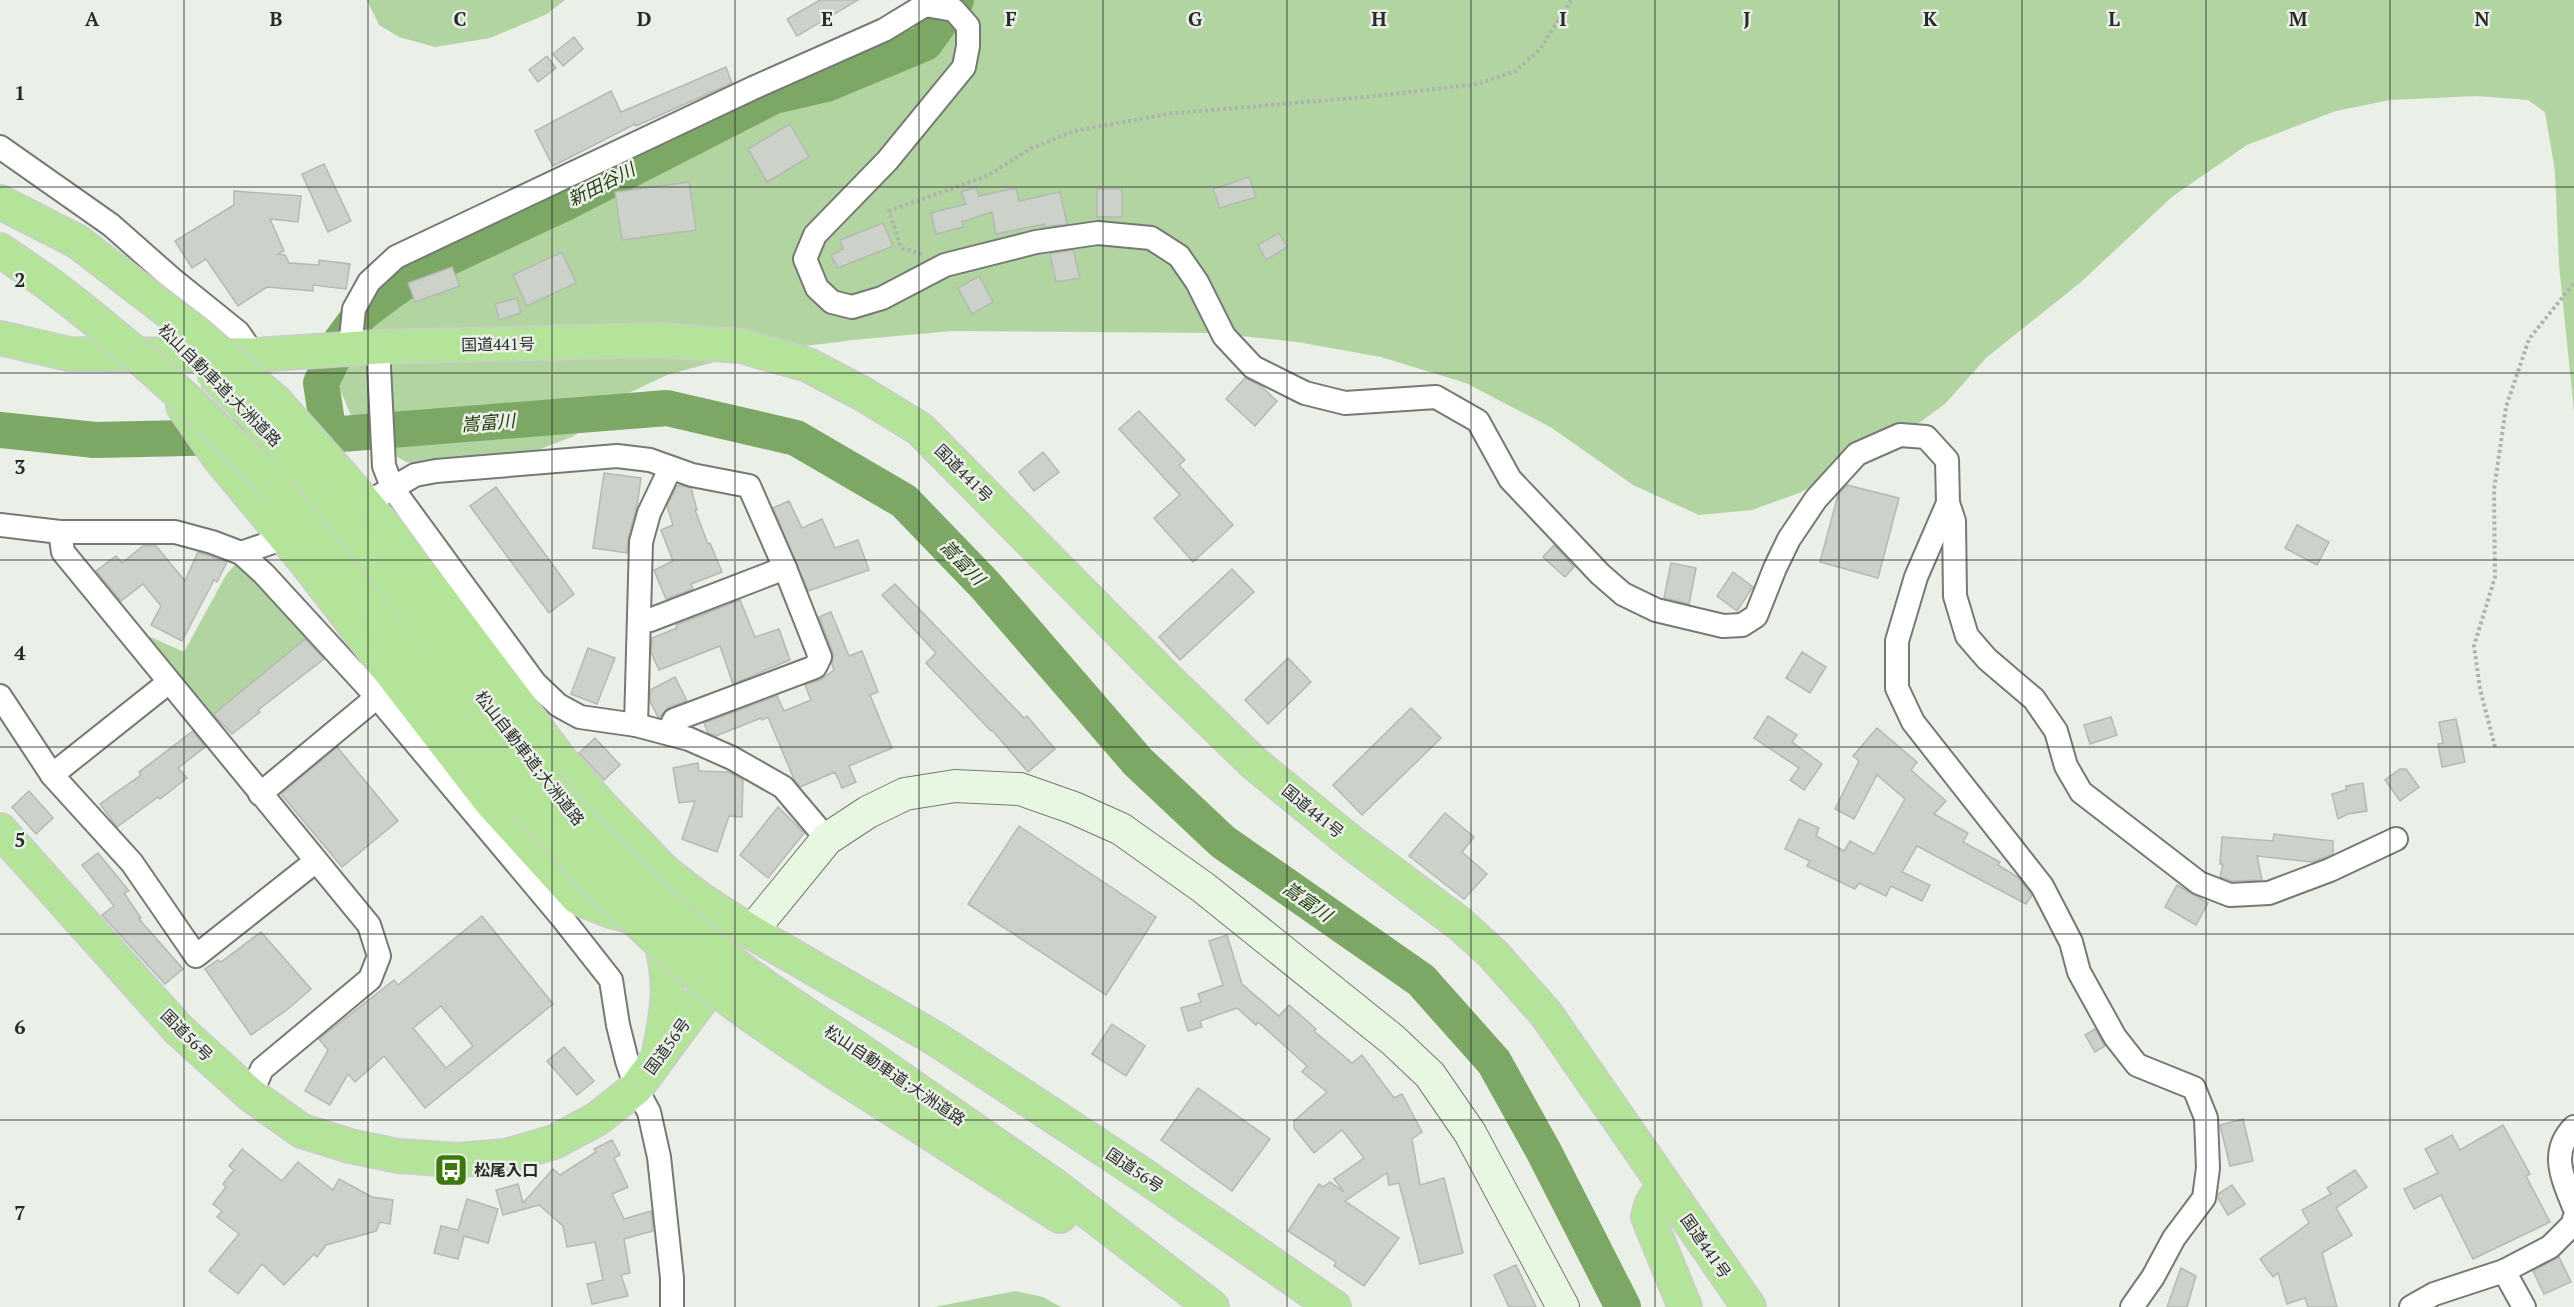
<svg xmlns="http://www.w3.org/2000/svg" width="2574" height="1307" viewBox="0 0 2574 1307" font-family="'PT Serif','Noto Sans JP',serif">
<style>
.green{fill:#b2d4a1}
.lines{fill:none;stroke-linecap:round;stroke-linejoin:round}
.river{stroke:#7ca764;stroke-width:36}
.building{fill:#ccd1ca;stroke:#b4b9b2;stroke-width:1.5;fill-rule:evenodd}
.street-casing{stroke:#757a73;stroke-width:26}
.secondary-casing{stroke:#757a73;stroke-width:34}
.highway-casing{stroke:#cbcccb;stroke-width:36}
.path{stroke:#afb3ad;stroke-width:4;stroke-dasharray:3 3;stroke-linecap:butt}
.street{stroke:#fff;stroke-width:22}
.secondary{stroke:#e8f7e1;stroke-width:32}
.highway{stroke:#b4e39a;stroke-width:33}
.highway-bridge-casing{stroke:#cbcccb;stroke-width:36;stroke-linecap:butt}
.highway-bridge{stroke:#b4e39a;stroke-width:33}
.grid{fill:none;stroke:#282a28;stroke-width:1.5;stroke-opacity:0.55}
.labels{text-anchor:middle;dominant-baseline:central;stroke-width:5;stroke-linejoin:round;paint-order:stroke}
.street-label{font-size:16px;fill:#282a28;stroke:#eaefe7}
.poi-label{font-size:16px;font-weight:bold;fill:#282a28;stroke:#eaefe7;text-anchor:start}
.water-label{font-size:18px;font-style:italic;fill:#1e3a0a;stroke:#eaefe7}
.grid-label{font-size:20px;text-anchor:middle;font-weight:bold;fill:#282a28;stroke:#eaefe7;stroke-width:5;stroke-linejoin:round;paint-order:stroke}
</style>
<rect width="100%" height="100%" fill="#eaefe7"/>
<!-- green -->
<g class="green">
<polygon points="367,0 565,0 547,14 490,38 435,47 399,37 379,25"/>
<polygon points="929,0 2574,0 2574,411 2559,265 2555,171 2545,112 2528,100 2477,96 2390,100 2336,111 2247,145 2173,196 2081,282 1986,358 1945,404 1880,451 1799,493 1752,510 1699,515 1633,485 1552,428 1466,383 1381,357 1297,342 1213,333 952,331 853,340 743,354 667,375 618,398 574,436 517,458 458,470 406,462 366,438 354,423 340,389 337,354 368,277 677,127 798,82 879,44"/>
<polygon points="240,559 313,637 213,723 133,639 146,635 184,652 226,575"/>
<polygon points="1015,1291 1043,1297 1061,1307 935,1307"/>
</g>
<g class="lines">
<!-- river -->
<g class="river">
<polyline points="0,430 95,440 329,435 667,408 796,438 904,501 985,585 1138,762 1223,842 1421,980 1494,1062 1543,1150 1623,1307"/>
<polyline points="329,435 321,383 341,341 361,314 390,292 422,270 567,202 774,96 826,84 925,43 956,0"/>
</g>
</g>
<!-- building -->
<g class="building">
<polygon points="820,0 858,0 797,36 787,19"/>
<polygon points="574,37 583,49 563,66 553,54"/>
<polygon points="547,56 556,68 538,82 529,70"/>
<polygon points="726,67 732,83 636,126 635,124 553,166 535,131 611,91 621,112"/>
<polygon points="790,124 809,157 767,182 748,149"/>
<polygon points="324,164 351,221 328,232 302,174"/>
<polygon points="1249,177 1256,197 1220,208 1213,189"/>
<polygon points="689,182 696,230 622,240 615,192"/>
<polygon points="976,187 979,196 1016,188 1019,201 1060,192 1067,224 1045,227 1044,224 996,234 992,212 962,222 963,227 936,234 931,213 966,204 961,192"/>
<rect x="1097" y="189" width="25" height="28"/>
<polygon points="234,191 301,196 298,222 270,219 284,251 278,254 285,255 289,263 319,265 319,260 350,264 346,289 313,285 313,291 267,287 238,306 206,259 192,268 175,241 234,205"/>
<polygon points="883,223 893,246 838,268 831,255 843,249 840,240"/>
<polygon points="1279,233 1287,247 1266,260 1258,245"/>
<polygon points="1073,250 1080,278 1056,282 1050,254"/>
<polygon points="562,252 576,283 527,306 513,275"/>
<polygon points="452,267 460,286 415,302 408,283"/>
<polygon points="979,276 993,302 972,314 958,288"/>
<polygon points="517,298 521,313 499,320 495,304"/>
<polygon points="1245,378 1261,386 1277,401 1255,426 1226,399"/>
<polygon points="1139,411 1185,460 1179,465 1233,525 1193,562 1154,518 1180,495 1119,429"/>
<polygon points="1043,452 1059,472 1034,491 1019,472"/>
<polygon points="604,473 641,478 637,506 628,539 627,553 593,548"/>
<polygon points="680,485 691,488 697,510 695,510 708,544 710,543 722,572 691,584 693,589 666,599 654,570 673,561 661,530 673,525 667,506 677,486"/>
<polygon points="1847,485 1899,498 1878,578 1820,562 1838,495"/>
<polygon points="496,487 574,594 549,613 470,506"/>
<polygon points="789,501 802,528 822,519 835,548 858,540 869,570 808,591 773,508"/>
<polygon points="2297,525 2329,542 2317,565 2285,548"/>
<polygon points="1554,545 1574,567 1565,577 1543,557"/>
<polygon points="143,546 156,546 185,581 198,552 227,562 217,582 214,580 182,641 151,625 161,606 143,584 121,601 96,571 116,556 122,563"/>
<polygon points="1671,563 1696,568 1689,604 1664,598"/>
<polygon points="1232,569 1254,592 1180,660 1159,637"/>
<polygon points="1733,572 1753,587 1737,611 1717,596"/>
<polygon points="895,584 1024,718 1027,716 1055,749 1028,772 992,730 991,731 926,663 936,653 882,595"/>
<polygon points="740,600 755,637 779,629 790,660 733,684 720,646 659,670 651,652 652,638 677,628 676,625"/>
<polygon points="831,612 849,656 862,651 878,692 870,695 892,748 849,766 856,782 842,788 835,772 800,787 794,779 768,717 762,720 761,718 716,736 708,733 704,723 777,696 784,711 811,700 805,685 820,680 834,670 832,664 833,653 819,617"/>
<polygon points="305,639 324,659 258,710 260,712 232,734 214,715 215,713"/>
<polygon points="588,648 615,658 597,704 571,694"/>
<polygon points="1802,652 1826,667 1810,693 1786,678"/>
<polygon points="1288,658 1311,682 1268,724 1245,700"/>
<polygon points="675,677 687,701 669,707 660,717 658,717 650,701 650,690"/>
<polygon points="1411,708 1441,738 1362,815 1333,785"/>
<polygon points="1768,716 1797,735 1792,742 1822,764 1804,790 1790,780 1799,768 1754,738"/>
<polygon points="2111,717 2117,735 2090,744 2084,725"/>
<polygon points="2456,719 2465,762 2442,767 2438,744 2443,743 2439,722"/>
<polygon points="1877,728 1917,762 1911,770 1946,801 1934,814 1968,833 1963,842 2000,862 1998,865 2018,877 2032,895 2026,904 1917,846 1902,872 1930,885 1922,901 1891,886 1886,896 1859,883 1855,889 1807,866 1810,861 1785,849 1799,819 1819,828 1816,836 1844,851 1850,841 1874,854 1905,799 1877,775 1854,819 1835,809 1859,761 1853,756"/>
<polygon points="193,731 205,747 178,768 187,778 160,799 158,797 117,827 100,804 141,775 139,772"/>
<polygon points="595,738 620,765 604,780 579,753"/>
<polygon points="337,747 398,821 342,867 281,794"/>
<polygon points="698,763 699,771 729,772 743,780 742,817 729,816 717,852 682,839 695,801 679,803 673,768"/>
<polygon points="2400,769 2406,769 2419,787 2400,801 2385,780"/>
<polygon points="2363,783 2367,811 2348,814 2338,819 2332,794 2346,790 2346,786"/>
<polygon points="29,791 53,818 36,834 12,807"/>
<polygon points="778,807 804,833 768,878 740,855"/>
<polygon points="1445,813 1474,837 1462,852 1487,874 1464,899 1409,856"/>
<polygon points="1019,826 1156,917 1106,995 968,904"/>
<polygon points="2274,834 2333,841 2333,854 2312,862 2257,856 2262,880 2232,881 2220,877 2223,864 2220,864 2222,837 2273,841"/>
<polygon points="98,853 129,891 124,893 141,918 139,919 183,969 165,984 102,915 114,906 82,865"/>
<polygon points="2177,885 2208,903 2196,925 2165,907"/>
<path d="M482 916 553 1004 425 1108 384 1056 355 1082 348 1074 330 1105 305 1091 328 1050 319 1039 394 980 398 985ZM441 1006 473 1046 446 1068 413 1028Z"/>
<polygon points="261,932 311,989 288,1009 251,1035 205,969 218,960 221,962"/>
<polygon points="1227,935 1242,984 1279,1016 1289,1005 1316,1029 1314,1031 1352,1063 1362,1055 1394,1098 1402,1094 1422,1132 1412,1139 1420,1185 1444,1178 1463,1253 1420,1264 1399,1183 1389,1185 1387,1173 1345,1201 1399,1238 1364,1286 1334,1266 1336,1262 1288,1231 1319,1184 1323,1187 1330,1182 1344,1192 1334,1179 1364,1158 1342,1130 1314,1153 1294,1128 1294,1121 1327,1092 1302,1072 1307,1066 1258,1022 1256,1025 1237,1008 1200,1021 1202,1027 1188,1031 1181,1008 1201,1002 1198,994 1223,985 1209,941"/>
<polygon points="1112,1024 1145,1046 1126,1076 1092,1054"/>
<polygon points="2095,1029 2105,1046 2095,1052 2085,1035"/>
<polygon points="564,1047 594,1081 577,1095 547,1061"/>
<polygon points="1198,1088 1270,1139 1232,1191 1161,1140"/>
<polygon points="2243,1119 2253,1161 2230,1166 2220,1125"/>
<polygon points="2503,1125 2530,1174 2526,1176 2550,1222 2473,1259 2441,1195 2414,1209 2404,1189 2438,1173 2425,1149 2452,1135 2460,1150"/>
<polygon points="612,1140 620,1155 614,1158 628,1187 612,1194 624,1219 651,1211 653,1231 624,1239 630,1273 621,1275 628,1296 592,1304 587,1284 603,1280 595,1242 567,1247 563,1226 539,1205 503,1215 496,1190 518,1184 523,1203 553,1169 560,1175 596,1152 594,1149"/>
<polygon points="242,1149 282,1181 298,1162 333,1190 339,1179 372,1197 393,1200 390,1224 380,1222 376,1231 326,1245 317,1257 314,1254 284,1285 262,1264 238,1294 209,1271 239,1234 217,1217 222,1211 213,1204 226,1187 223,1184 234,1170 229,1166"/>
<polygon points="2355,1170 2367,1187 2336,1208 2352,1235 2322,1253 2337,1307 2308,1307 2305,1298 2287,1304 2278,1273 2273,1277 2260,1259 2309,1223 2302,1210 2331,1194 2327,1188"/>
<polygon points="2232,1185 2245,1204 2228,1215 2218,1198 2218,1194"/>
<polygon points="467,1199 498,1209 488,1243 464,1236 458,1259 434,1253 441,1226 458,1230"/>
<polygon points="2559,1257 2571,1282 2544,1294 2533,1271"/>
<polygon points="1516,1265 1536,1307 1509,1307 1494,1275"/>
<polygon points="2181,1268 2196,1276 2187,1307 2167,1307"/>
</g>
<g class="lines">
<!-- street casing -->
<g class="street-casing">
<g id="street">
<polyline points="925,5 954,10 968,26 968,46 964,67 887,161 815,235 805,259 817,288 832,302 852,307 882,298 945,265 1036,242 1098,233 1151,238 1179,256 1197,282 1224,336 1253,367 1305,393 1345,403 1436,397 1478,421 1510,479 1600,574 1623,594 1656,610 1723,626 1742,625 1756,616 1775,568 1789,539 1816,499 1857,454 1900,435 1926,437 1947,460 1948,503 1954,521 1955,596 1967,636 1987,659 2034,699 2056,731 2066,766 2081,792 2199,883 2230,895 2269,893 2330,870 2396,839"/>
<polyline points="0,147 111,225 171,278 238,332 254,355"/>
<polyline points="378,347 384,466 393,489 535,683 558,705 580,717 636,725 689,739 732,758 783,787 827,839"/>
<polyline points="350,349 354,309 369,282 396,257 753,88 884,30 925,5 926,0"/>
<polyline points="379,496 415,475 436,471 617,456 650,460 692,475 749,486 785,568"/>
<polyline points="1948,503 1916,577 1897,641 1897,688 1913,722 2042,886 2071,942 2079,972 2115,1037 2137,1065 2194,1088 2206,1118 2208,1168 2204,1198 2174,1238 2153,1277 2132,1307"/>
<polyline points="0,525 60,532 175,532 212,542 241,553 264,574 377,697 563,919 611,980 618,1025 627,1061 636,1088 649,1112 659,1157 672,1278 672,1307"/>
<polyline points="60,532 63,552 369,925 379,956 370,979 262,1069 251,1095"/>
<polyline points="241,553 270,543"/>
<polyline points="640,621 650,620 785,568 820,657 815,667 674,720 668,733"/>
<polyline points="0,696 52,775 132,863 196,956 316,861"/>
<polyline points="636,725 641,542 649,513 670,469"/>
<polyline points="52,775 169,682"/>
<polyline points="260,794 377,697"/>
<path d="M2574 1127C2549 1152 2563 1179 2574 1207"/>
<polyline points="2411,1307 2434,1294 2504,1271"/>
<polyline points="2524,1307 2504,1271 2550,1247 2573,1224 2574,1219"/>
</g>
</g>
<!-- secondary casing -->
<g class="secondary-casing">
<polyline id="secondary" points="751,932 827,839 868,812 905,794 955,786 1020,789 1074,808 1121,829 1204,888 1393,1040 1430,1075 1470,1133 1563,1307"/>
</g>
<!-- highway casing -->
<g class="highway-casing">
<g id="highway">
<polyline points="0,202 78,242"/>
<polyline points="0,250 49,284"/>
<polyline points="0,338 69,354 254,355 378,347 659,340 741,346 808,365 863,394 920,429 1165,677 1255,764 1352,843 1460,924 1493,954 1546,1014 1749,1307"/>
<polyline points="183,406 220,459 305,561 490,801 578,898 611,911 642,919"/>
<polyline points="347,482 385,527 559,758 602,807 665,872 700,899 751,932 936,1039 1140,1173 1334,1307"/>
<polyline points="317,484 425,622 545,783"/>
<polyline points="277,489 526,805"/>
<polyline points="0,830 179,1030 251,1095 302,1131 350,1146 398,1156 458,1160 506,1156 554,1142 597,1119 636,1088 729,962"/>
<path d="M656 930 659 934C672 980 669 1006 659 1052"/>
<polyline points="852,1045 1055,1186 1212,1307"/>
<polyline points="835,1072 1060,1216"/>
<polyline points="1663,1186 1651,1205 1648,1217 1685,1307"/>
</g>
</g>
<!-- path -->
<g class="path">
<polyline points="922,254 901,248 889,211 987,176 1032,148 1074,131 1174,113 1377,96 1477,84 1516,71 1540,49 1571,0"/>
<polyline points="2495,747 2480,689 2474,646 2495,577 2494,490 2506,407 2529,339 2574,283"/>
</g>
<!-- street -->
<use href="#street" class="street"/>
<!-- secondary -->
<use href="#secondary" class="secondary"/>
<!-- highway -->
<use href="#highway" class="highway"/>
<!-- highway-bridge casing -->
<g class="highway-bridge-casing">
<g id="highway-bridge">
<polyline points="78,242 199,335 275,401 347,482"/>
<path d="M49 284C133 347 205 414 277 489"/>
<polyline points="213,374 252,412 317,484"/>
<path d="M545 783C605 852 670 917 743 971 778 997 816 1021 852 1045"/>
<path d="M526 805C573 856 620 907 673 954 723 998 779 1035 835 1072"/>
</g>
</g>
<!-- highway-bridge -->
<use href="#highway-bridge" class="highway-bridge"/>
</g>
<!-- grid -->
<path class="grid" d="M184 0V1307M368 0V1307M552 0V1307M735 0V1307M919 0V1307M1103 0V1307M1287 0V1307M1471 0V1307M1655 0V1307M1839 0V1307M2022 0V1307M2206 0V1307M2390 0V1307M0 187H2574M0 373H2574M0 560H2574M0 747H2574M0 934H2574M0 1120H2574"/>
<!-- icons -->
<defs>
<g id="bus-square" transform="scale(1.725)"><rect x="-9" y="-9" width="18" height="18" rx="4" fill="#3e770b" stroke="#eaefe7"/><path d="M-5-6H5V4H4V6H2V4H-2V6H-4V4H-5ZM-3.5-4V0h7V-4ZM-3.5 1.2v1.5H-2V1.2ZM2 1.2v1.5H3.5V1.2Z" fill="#fff"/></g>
</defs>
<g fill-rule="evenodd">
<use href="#bus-square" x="451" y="1170"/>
</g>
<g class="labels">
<!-- street labels -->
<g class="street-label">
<text transform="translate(498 344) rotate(-1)">国道441号</text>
<text transform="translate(220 385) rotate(45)">松山自動車道;大洲道路</text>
<text transform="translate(964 473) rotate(45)">国道441号</text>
<text transform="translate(530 758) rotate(52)">松山自動車道;大洲道路</text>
<text transform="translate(1313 811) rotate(39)">国道441号</text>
<text transform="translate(187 1035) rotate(45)">国道56号</text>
<text transform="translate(667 1046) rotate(-54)">国道56号</text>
<text transform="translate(895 1075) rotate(34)">松山自動車道;大洲道路</text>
<text transform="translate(1135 1170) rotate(34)">国道56号</text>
<text transform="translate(1706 1246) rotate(55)">国道441号</text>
</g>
<!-- poi labels -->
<g class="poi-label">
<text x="474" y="1170">松尾入口</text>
</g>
<!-- water labels -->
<g class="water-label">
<text transform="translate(601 184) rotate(-27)">新田谷川</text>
<text transform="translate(488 422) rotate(-5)">嵩富川</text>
<text transform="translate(963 562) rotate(46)">嵩富川</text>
<text transform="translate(1308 901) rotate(35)">嵩富川</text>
</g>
</g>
<g class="grid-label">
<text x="92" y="26">A</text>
<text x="276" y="26">B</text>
<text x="460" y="26">C</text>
<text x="644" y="26">D</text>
<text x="827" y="26">E</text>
<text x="1011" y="26">F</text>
<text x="1195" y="26">G</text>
<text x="1379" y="26">H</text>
<text x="1563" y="26">I</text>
<text x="1747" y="26">J</text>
<text x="1930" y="26">K</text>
<text x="2114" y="26">L</text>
<text x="2298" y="26">M</text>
<text x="2482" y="26">N</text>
<text x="20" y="100">1</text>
<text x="20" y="287">2</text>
<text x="20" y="474">3</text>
<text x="20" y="660">4</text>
<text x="20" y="847">5</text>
<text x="20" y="1034">6</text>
<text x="20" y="1220">7</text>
</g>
</svg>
